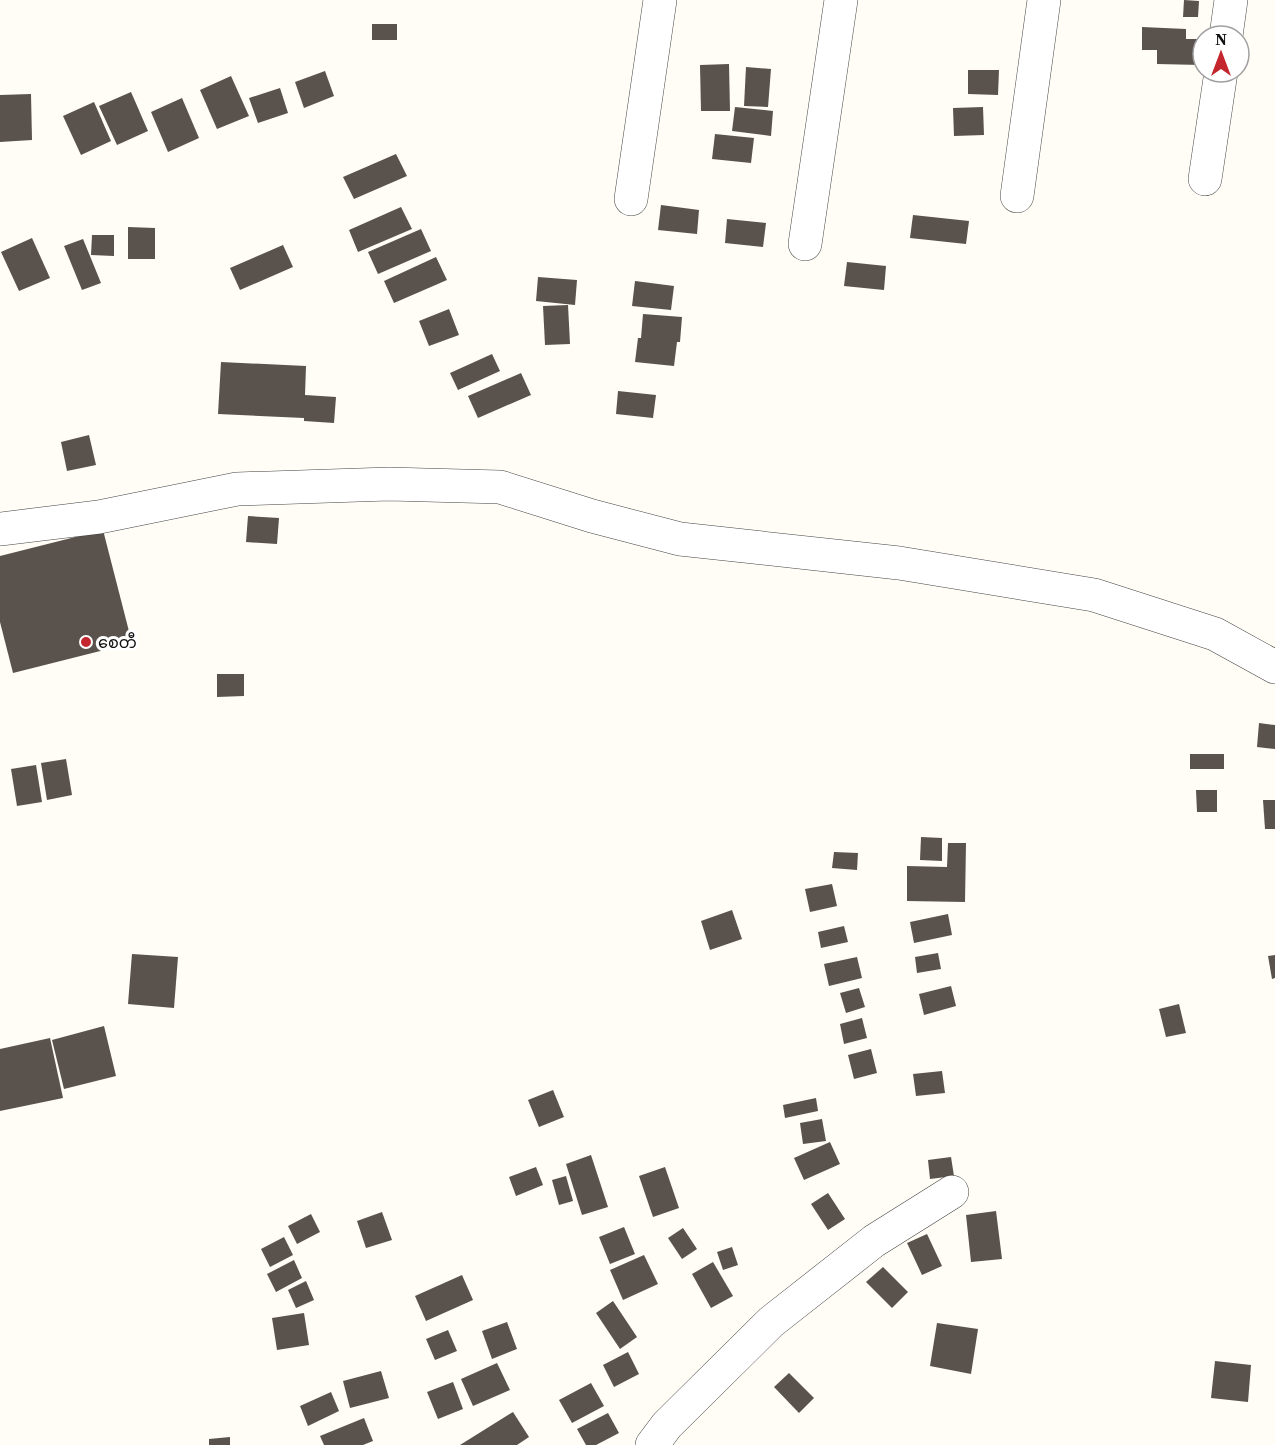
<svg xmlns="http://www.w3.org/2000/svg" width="1275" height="1445" viewBox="0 0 1275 1445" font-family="'Source Serif 4','Noto Sans Myanmar',serif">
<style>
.building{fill:#5a524d}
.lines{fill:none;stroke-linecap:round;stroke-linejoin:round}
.minor-casing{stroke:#444;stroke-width:34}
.minor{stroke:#fff;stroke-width:33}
.poi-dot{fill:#c4262e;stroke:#fff;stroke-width:2}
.labels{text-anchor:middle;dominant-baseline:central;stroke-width:6;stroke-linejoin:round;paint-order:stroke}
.poi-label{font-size:16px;fill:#111;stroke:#fff;text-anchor:start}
</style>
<rect width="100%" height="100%" fill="#fffdf5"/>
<!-- building -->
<g class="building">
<polygon points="1184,0 1199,1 1198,17 1183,17"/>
<rect x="372" y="24" width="25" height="16"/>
<polygon points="1142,27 1186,29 1186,39 1202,39 1201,65 1157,64 1157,50 1142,50"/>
<polygon points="729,64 730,111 701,111 700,65"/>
<polygon points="746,67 771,69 768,107 744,106"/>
<polygon points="968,70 999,70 998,95 968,94"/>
<polygon points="325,71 334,96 304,108 295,82"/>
<polygon points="231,76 249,116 217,129 200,90"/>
<polygon points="280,88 288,113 258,123 249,98"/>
<polygon points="131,92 148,131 117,145 99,106"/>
<polygon points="31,94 32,140 0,142 0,95"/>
<polygon points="182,98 199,138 168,152 151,112"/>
<polygon points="94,102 111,141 81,155 63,116"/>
<polygon points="735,107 773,111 771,136 732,131"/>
<polygon points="983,107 984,135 954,136 953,108"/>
<polygon points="715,134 754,138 751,163 712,159"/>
<polygon points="396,154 407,176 354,199 343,177"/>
<polygon points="661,205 699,210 697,234 658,230"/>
<polygon points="401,207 412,229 358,252 349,230"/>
<polygon points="913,215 969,221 966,244 910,238"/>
<polygon points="727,219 766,223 763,247 725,243"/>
<polygon points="128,227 155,228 155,259 128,259"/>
<polygon points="421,229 431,251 378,274 368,252"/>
<polygon points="92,235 114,235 114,256 91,255"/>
<polygon points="32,238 50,278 19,291 1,252"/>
<polygon points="83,239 101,283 82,290 64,246"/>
<polygon points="283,245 293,267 240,290 230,268"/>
<polygon points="436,257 447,280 394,303 384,281"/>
<polygon points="847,262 886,266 884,290 844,286"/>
<polygon points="538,277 577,280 575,305 536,301"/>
<polygon points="635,281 674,286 671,310 632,306"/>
<polygon points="568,305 570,344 545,345 543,306"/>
<polygon points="449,309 459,335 429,346 419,321"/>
<polygon points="643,314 682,317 680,342 677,342 674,366 635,362 638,338 641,338"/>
<polygon points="492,354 500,371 458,390 450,373"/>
<polygon points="221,362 306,366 305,395 336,397 334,423 304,421 304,418 218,414"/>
<polygon points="521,373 531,395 478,418 468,396"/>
<polygon points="618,391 656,395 653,418 616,414"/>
<polygon points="89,435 96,465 67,471 61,442"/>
<polygon points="248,516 279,518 277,544 246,542"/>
<polygon points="103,530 132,643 13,673 0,622 0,556"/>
<polygon points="217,674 244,674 244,696 217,697"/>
<polygon points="1259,723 1275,725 1275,749 1257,747"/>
<rect x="1190" y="754" width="34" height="15"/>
<polygon points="66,759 72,795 47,800 41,763"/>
<polygon points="36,765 42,802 17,806 11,769"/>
<polygon points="1196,790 1217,790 1217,812 1197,812"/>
<polygon points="1263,800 1275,800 1275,829 1265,829"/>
<polygon points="921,837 942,838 942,861 920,860"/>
<polygon points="948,843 966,843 965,902 907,901 907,866 947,867"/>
<polygon points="834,852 858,853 857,870 832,868"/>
<polygon points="832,884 837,906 810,912 805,889"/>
<polygon points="732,910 742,939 710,950 701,921"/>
<polygon points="948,914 952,935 914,943 910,922"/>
<polygon points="844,926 848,942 821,948 818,932"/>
<polygon points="938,953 941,969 917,973 915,957"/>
<polygon points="132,954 178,957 174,1008 128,1004"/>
<polygon points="1275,955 1275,978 1272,979 1268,956"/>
<polygon points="857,957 862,978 829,986 824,964"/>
<polygon points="951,986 956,1006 924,1015 919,994"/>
<polygon points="859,988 865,1007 846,1013 840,993"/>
<polygon points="1179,1004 1186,1033 1166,1037 1159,1009"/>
<polygon points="862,1018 867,1038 844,1044 840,1024"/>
<polygon points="104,1026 116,1076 64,1089 52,1040"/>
<polygon points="50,1038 63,1098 0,1111 0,1049"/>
<polygon points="871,1049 877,1073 854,1079 848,1055"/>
<polygon points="942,1071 945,1093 916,1096 913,1074"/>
<polygon points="553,1090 564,1117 539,1127 528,1100"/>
<polygon points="816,1098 818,1111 785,1118 783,1105"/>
<polygon points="822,1119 826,1141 803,1144 800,1123"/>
<polygon points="830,1142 840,1164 804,1180 794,1158"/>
<polygon points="591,1155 608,1207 582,1215 566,1164"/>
<polygon points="951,1157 954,1176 930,1179 928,1160"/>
<polygon points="536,1167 543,1185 516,1196 509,1177"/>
<polygon points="665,1167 679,1208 653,1217 639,1176"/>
<polygon points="566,1176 573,1201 559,1205 552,1180"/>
<polygon points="828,1193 845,1219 828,1230 811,1204"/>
<polygon points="996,1211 1002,1259 971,1262 966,1215"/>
<polygon points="382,1212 392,1240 366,1248 357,1221"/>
<polygon points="311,1214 320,1232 297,1244 288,1226"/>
<polygon points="624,1227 635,1254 610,1264 599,1237"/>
<polygon points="683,1228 697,1249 682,1259 668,1238"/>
<polygon points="927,1234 942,1266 922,1275 907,1243"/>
<polygon points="284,1237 293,1255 270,1267 261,1249"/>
<polygon points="732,1247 738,1265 723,1270 717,1252"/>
<polygon points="644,1255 658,1284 623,1300 610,1270"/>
<polygon points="294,1260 302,1278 276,1292 267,1274"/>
<polygon points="713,1262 733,1296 711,1308 692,1274"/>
<polygon points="883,1267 908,1292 892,1308 866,1282"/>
<polygon points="462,1275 473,1300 426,1321 415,1296"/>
<polygon points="306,1281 314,1300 296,1308 288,1290"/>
<polygon points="613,1301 637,1337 620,1349 596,1313"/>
<polygon points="304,1313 309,1345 277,1350 272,1318"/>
<polygon points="507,1322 517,1349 492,1359 482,1331"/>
<polygon points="937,1323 978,1329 971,1374 930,1366"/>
<polygon points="448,1330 457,1351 435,1360 426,1339"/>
<polygon points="628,1352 639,1374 614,1387 603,1365"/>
<polygon points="1215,1361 1251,1365 1248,1402 1211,1398"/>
<polygon points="497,1363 510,1390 473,1406 461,1379"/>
<polygon points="381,1371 389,1398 350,1408 343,1381"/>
<polygon points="789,1373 814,1398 799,1413 774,1387"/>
<polygon points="453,1382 463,1409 438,1419 427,1392"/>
<polygon points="591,1383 604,1406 572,1423 559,1400"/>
<polygon points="331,1392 339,1411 308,1426 300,1406"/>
<polygon points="513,1412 529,1437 517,1445 460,1445"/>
<polygon points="608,1413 619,1433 596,1445 586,1445 577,1429"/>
<polygon points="364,1418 373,1441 363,1445 324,1445 320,1436"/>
<polygon points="230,1437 230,1445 209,1445 209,1439"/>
</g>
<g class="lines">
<!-- minor casing -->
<g class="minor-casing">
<g id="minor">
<polyline points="1226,36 1231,0"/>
<polyline points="1205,179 1221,72"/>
<polyline points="1017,196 1044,0"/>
<polyline points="631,199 660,0"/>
<polyline points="805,244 841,0"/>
<polyline points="0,529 99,517 237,489 389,484 500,487 592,516 680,539 899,563 1094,595 1215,634 1275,667"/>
<polyline points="652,1445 667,1425 771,1322 874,1241 952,1192"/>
</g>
</g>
<!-- minor -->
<use href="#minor" class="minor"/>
</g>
<!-- markers -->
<circle class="poi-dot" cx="86" cy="642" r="6"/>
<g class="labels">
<!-- poi labels -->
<g class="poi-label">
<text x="98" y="642">စေတီ</text>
</g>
</g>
<!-- north arrow -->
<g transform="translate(1221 54)"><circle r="28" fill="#ffffff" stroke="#a0a0a0" stroke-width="1.5"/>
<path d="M0-4.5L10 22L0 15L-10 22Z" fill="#c4262e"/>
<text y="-9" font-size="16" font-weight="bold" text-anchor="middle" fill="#111111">N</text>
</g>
</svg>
